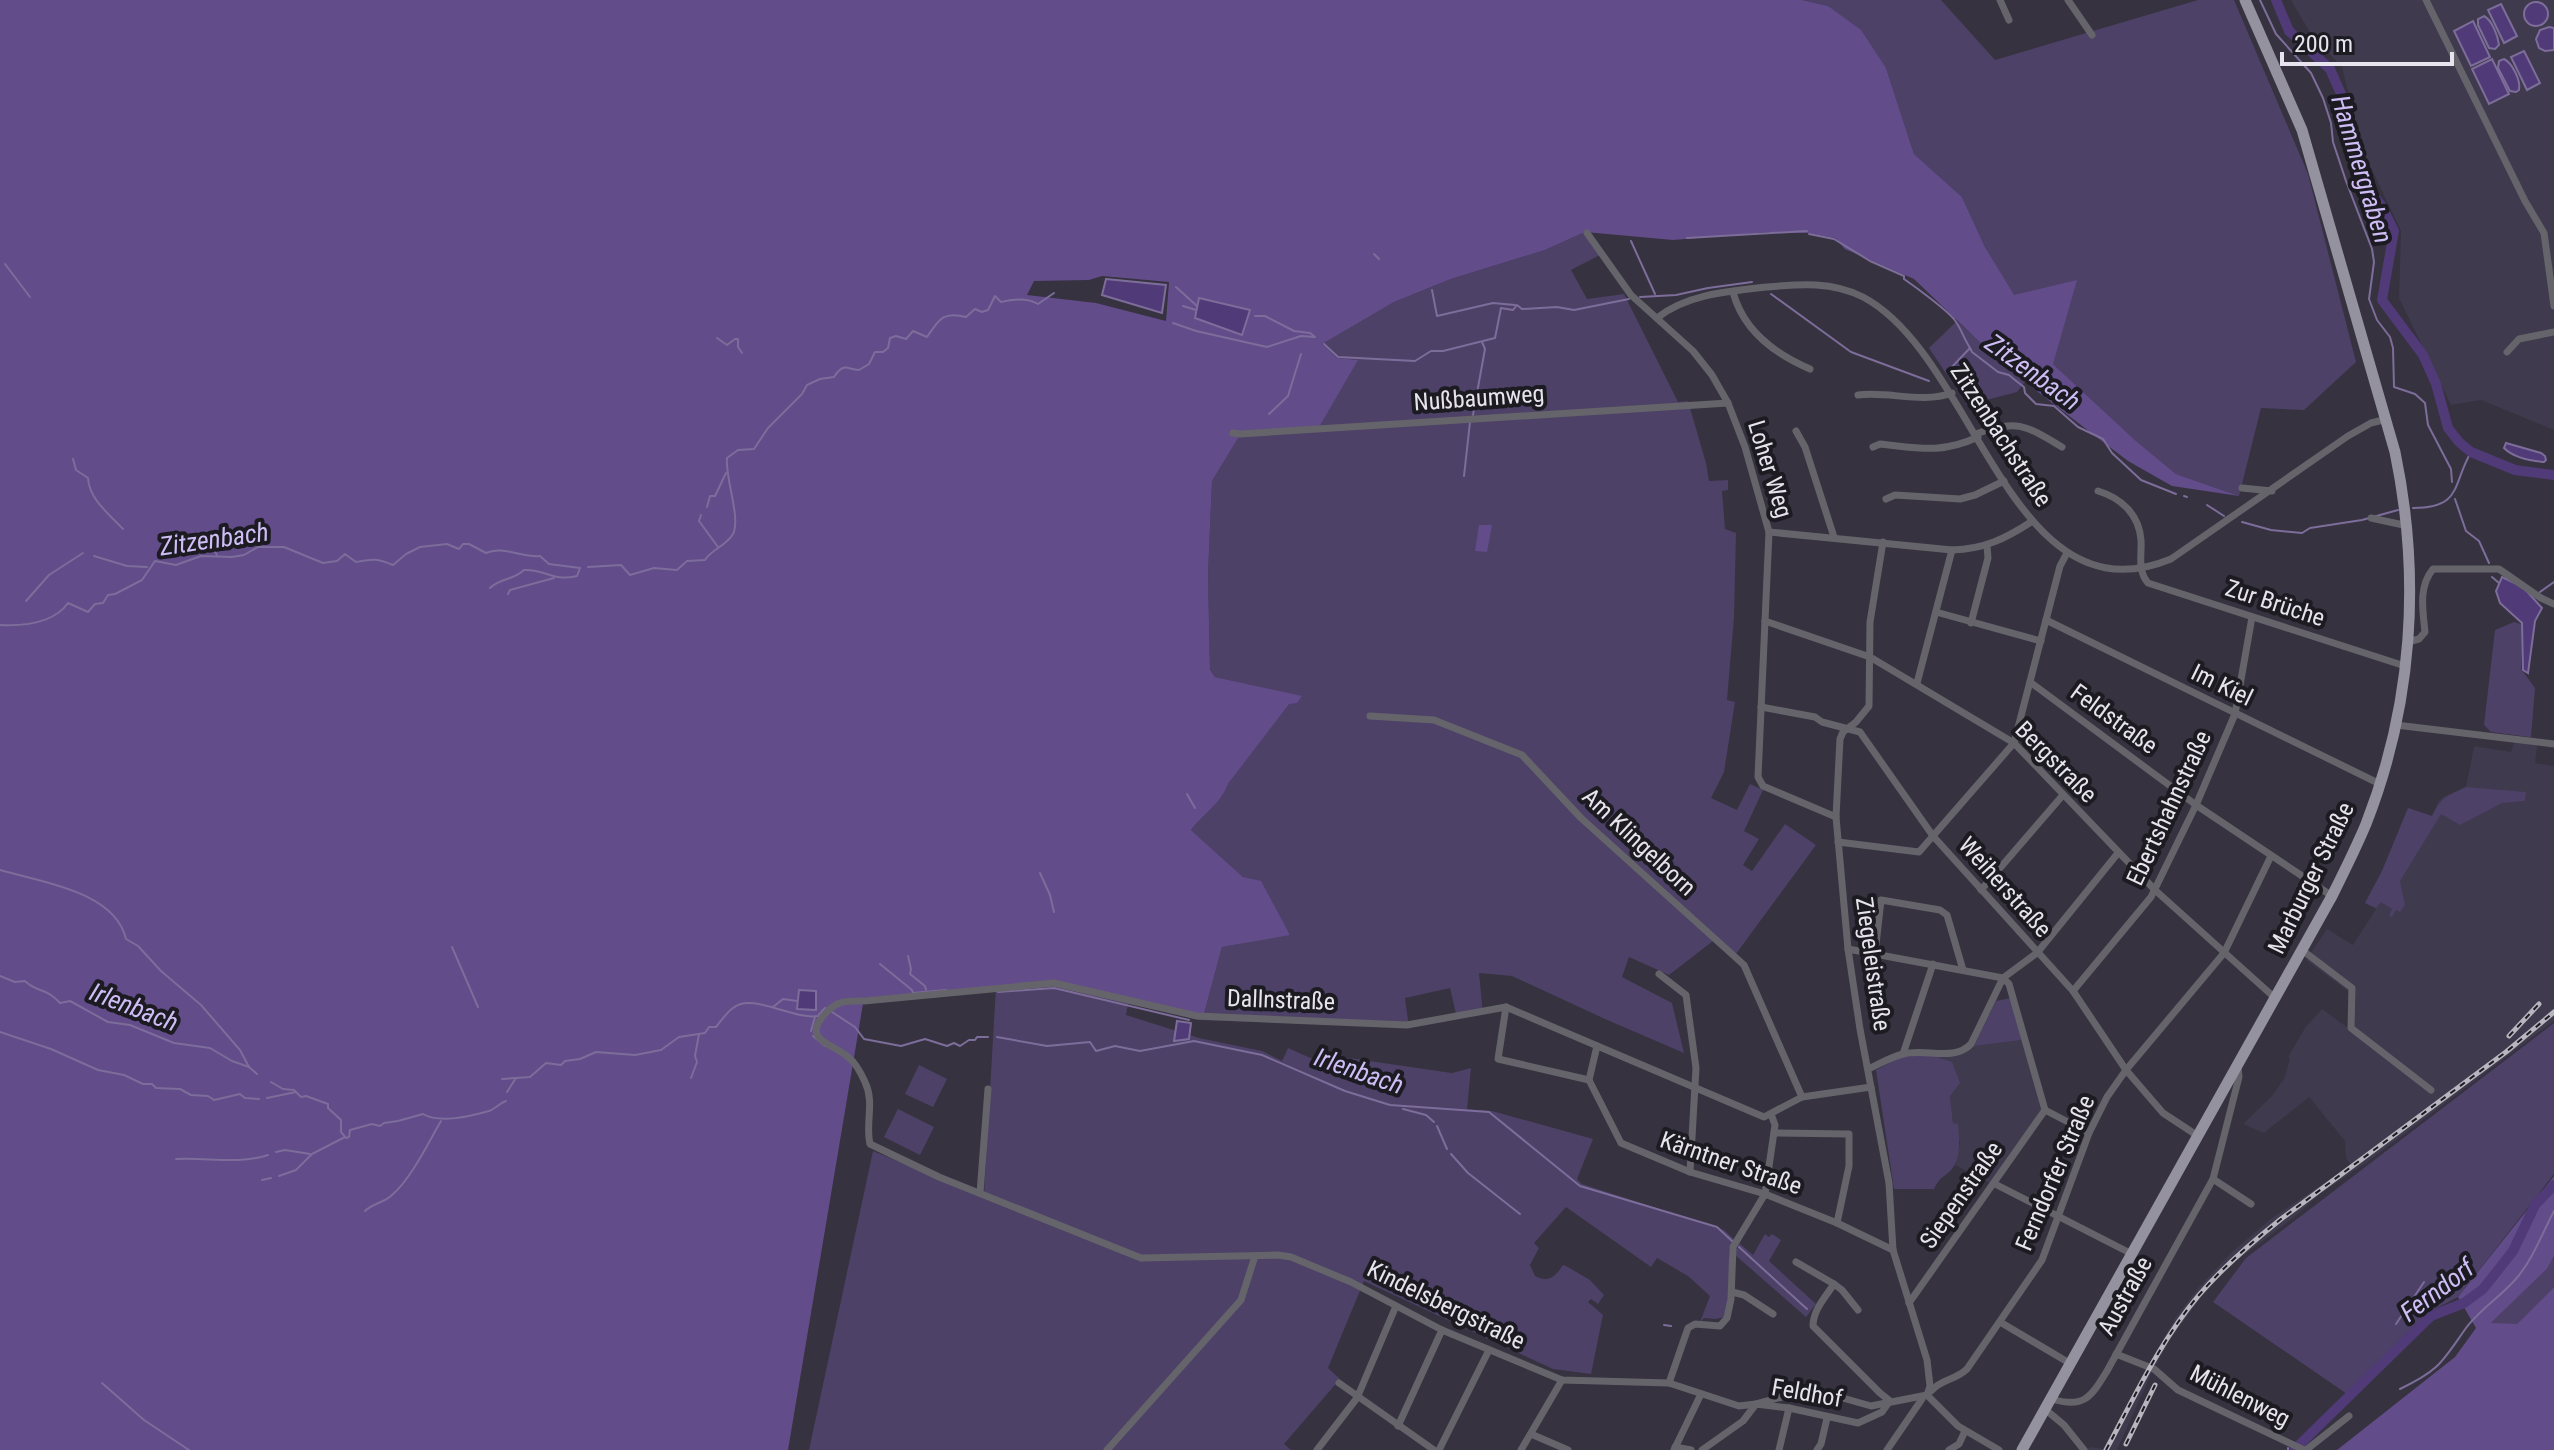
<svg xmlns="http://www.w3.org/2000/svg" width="2554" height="1450" viewBox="0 0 2554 1450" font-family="'Roboto Condensed',sans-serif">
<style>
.built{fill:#3f3a4d}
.green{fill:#4d4167}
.forest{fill:#624c8a;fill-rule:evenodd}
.water{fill:#503a77;stroke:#7d6d9a;stroke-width:2}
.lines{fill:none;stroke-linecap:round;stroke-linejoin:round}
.stream{stroke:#7d6d9a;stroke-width:2}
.river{stroke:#503a77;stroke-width:10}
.street{stroke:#65646a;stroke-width:7}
.primary{stroke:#95929f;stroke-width:11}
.rail-casing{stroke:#b8b5bf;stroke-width:5}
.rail{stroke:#1c1b21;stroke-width:2;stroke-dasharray:6;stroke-linecap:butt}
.labels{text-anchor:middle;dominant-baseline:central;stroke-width:8;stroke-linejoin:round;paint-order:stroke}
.street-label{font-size:24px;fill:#e7e4ed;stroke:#1c1b21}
.water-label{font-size:26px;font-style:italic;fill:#cfbef6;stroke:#1c1b21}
</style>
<rect width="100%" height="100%" fill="#36323f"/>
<!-- built -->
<g class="built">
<polygon points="2291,0 2554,0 2554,430 2481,400 2451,405 2399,298 2401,231 2362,149 2342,67 2312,36"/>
<polygon points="2514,742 2537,745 2535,763 2554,766 2554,1021 2367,1162 2320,1194 2293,1218 2231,1265 2201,1297 2169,1341 2152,1372 2117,1450 2079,1450 2092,1447 2103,1449 2176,1317 2199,1287 2233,1251 2272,1218 2351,1165 2346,1158 2345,1141 2309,1097 2264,1133 2243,1124 2272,1096 2284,1079 2290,1059 2288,1057 2305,1028 2322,1009 2348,1028 2348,991 2306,960 2327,929 2353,945 2376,909 2365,903 2382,871 2408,808 2432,816 2438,802 2443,797 2466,787 2474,746 2511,752"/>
<polygon points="2022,1040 2042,1113 1991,1184 1955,1165 1960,1143 1953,1124 1950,1096 1925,1053 1960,1055 1974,1046"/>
</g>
<!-- green -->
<g class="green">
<polygon points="1802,0 1941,0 1995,60 2198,0 2234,0 2308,174 2356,362 2304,410 2261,408 2239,496 2176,474 2135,440 2053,364 1985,247 1962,197 1914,154 1886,68 1828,6"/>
<path d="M1585 232 1600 255 1571 270 1587 299 1624 294 1678 402 1688 401 1706 463 1709 481 1728 480V490L1722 491 1725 529 1736 533 1734 618 1727 700 1735 702 1724 772 1711 798 1737 810 1750 784 1763 790 1744 831 1759 839 1743 865 1752 871 1785 824 1816 845 1733 958 1713 941 1669 975 1629 957 1622 977 1672 1003 1684 1053 1605 1019 1512 976 1479 973 1483 1014 1457 1018 1450 988 1405 998 1409 1027 1197 1020 1204 1014 1222 947 1290 934 1243 877 1191 830C1203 814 1221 804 1228 784L1289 703 1302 697 1215 677 1210 668 1208 575 1212 481 1242 432 1357 360 1337 358 1321 344 1394 302 1451 279 1545 250Z"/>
<polygon points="1957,321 2025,382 2017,392 1967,405 1929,348"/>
<polygon points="2514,622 2521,624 2522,630 2521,669 2535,688 2531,737 2529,737 2491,732 2484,725 2495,630"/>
<path d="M2466 787 2526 792 2525 801 2502 803 2460 825 2441 814 2400 881 2405 905 2400 912 2396 910 2392 917 2389 916 2392 909 2381 902 2376 908 2365 903 2382 871 2408 808 2432 816C2441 797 2447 796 2466 787Z"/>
<path d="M1052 981 1128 1003 1126 1015 1199 1038 1262 1051 1282 1061 1288 1048 1315 1060 1342 1057 1452 1073 1471 1068 1467 1109 1492 1111 1593 1139 1577 1179 1582 1184 1724 1230 1735 1240 1729 1250V1295L1724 1317 1716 1319 1704 1318 1700 1322 1710 1296 1688 1276 1657 1258 1651 1267 1566 1207 1534 1243 1539 1248 1530 1265 1535 1276C1549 1283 1555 1277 1563 1265L1566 1266 1590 1280 1604 1295 1598 1304 1591 1299 1588 1302 1603 1315 1591 1374 1553 1369 1364 1281 1328 1368 1340 1379 1284 1444 1291 1450H809L873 1151 984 1196 996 986Z"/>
<polygon points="2011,998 2022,1040 1974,1046 1996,1001"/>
<polygon points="2554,1023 2554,1174 2458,1297 2427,1313 2347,1394 2213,1302 2246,1258"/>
<path d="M1925 1053 1952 1062 1960 1083 1950 1096 1953 1123 1958 1124C1959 1138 1962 1158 1951 1170 1943 1178 1940 1177 1934 1189H1894L1876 1070 1904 1055Z"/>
<polygon points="919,1065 947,1079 933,1107 905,1094"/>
<polygon points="898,1109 934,1127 920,1155 884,1137"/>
<polygon points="1765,1234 1769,1237 1772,1234 1781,1240 1769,1261 1816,1304 1806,1317 1734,1254 1739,1243 1753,1255"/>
<polygon points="2554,1256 2554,1287 2517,1324 2490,1324 2547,1269"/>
</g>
<!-- forest -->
<g class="forest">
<path d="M0 0H1802L1828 6 1861 30 1886 68 1914 154 1962 197 1985 247 2014 295 2077 280 2053 364 2135 440 2176 474 2239 496 2172 486 2128 461 2009 370 1914 279 1845 249 1835 238 1807 233 1769 232 1673 240 1585 232 1545 250 1451 279 1394 302 1322 344 1337 358 1358 360 1319 427 1242 432 1212 481 1208 575 1210 669 1215 677 1302 696 1297 703 1289 704 1228 784C1221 804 1203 814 1191 830L1243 877 1261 881 1290 935 1222 947 1204 1014 1128 1003 1052 981 864 998 788 1450H0ZM1102 276 1169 282 1166 321 1096 303 1027 295 1034 281 1089 280Z"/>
<polygon points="1479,525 1492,525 1487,552 1475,551"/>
<polygon points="2554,1176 2554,1256 2547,1269 2491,1323 2517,1324 2554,1287 2554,1450 2337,1450 2455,1357 2476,1328 2458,1297"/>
</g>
<!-- water -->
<g class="water">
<circle cx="2536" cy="14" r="12"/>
<polygon points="2501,4 2517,36 2504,43 2488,10"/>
<path d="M2484 16C2492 20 2498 36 2499 45L2495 49 2489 48 2478 25V19Z"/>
<polygon points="2473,21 2490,57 2471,66 2454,31"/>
<polygon points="2549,27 2554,28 2554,50 2545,51 2539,48 2536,39 2540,30"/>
<polygon points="2524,51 2540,83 2527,90 2511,57"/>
<polygon points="2492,59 2509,94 2489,104 2472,69"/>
<path d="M2504 59C2512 63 2521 80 2519 90L2516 92 2510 91 2498 68 2499 61Z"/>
<polygon points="1106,279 1166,285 1162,313 1102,295"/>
<polygon points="1199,298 1250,310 1242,335 1195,318"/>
<path d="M2506 443 2541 453 2545 456 2546 460 2544 462C2531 461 2514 458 2504 448Z"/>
<polygon points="2502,577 2523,587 2542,608 2535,621 2528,673 2523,670 2522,623 2500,603 2496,591"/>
<polygon points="799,990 816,991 816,1010 797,1009"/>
<polygon points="1177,1021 1191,1023 1189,1039 1174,1041"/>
</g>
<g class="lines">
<!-- stream -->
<g class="stream">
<polyline points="2260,0 2276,34 2311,73 2323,98 2331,123 2333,142 2346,181 2372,249 2374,262 2369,299 2377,320 2390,337 2393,348 2394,387 2415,394 2425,403 2428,425 2451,469 2452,482"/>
<path d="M1809 234 1834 239 1870 261 1904 276V279C1917 288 1944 308 1954 319 1961 328 1964 339 1970 348"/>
<polyline points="1687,238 1807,231"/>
<polyline points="1631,241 1655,294"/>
<polyline points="1374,254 1379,259"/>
<polyline points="5,264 30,297"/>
<polyline points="1176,287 1197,306"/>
<polyline points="1432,290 1437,316 1493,303 1515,305"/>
<polyline points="1771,294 1851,352 1929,381"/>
<polyline points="1640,297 1676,295 1708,288 1752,282"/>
<polyline points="1183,306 1196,310"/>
<polyline points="1255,316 1265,316 1294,331 1310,333 1314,336"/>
<polyline points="1173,323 1196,331 1267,347 1301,336 1315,337"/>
<polyline points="717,338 727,345 735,339 738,339 738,347 742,353"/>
<polyline points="1324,344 1338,357 1415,361 1431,351 1443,351 1495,338 1501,308 1513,310 1517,305 1522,309 1557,307 1574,310 1629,299"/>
<polyline points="1949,370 1970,348 1972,352 1998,372 2009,375 2015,380 2024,387 2025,393 2036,404 2054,406 2078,427 2103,439 2112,453 2141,480 2176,494"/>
<polyline points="1269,414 1288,396 1301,354"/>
<polyline points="1473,415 1485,349 1482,342"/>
<path d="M73 459 76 470 88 478C89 499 109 514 123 529"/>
<polyline points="1464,476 1470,422"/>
<polyline points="2184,496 2187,497"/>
<polyline points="2455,499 2466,531 2479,541 2489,563"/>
<polyline points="2207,505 2224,516"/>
<polyline points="707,507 710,496 715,496 726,473"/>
<path d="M2413 508C2462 508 2452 485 2471 452"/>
<polyline points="701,515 699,521 718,547"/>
<polyline points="2242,522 2271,530 2302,533 2310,528 2362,520 2398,510"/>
<polyline points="182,538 200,545"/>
<polyline points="180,544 212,547 217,555"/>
<polyline points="94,556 127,566 147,567"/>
<path d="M588 567 621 565 630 575 654 568 677 570 687 561 705 560C712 549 726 546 733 534 741 517 725 479 727 458L738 450 754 449 768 428 802 394 807 385 820 379 834 377C844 362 846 369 859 370L869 364 875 352H883L888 348 890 338 896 336 906 339 913 331 927 337C939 319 943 311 966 317L975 309 982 312 988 310 995 296 1001 302C1013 299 1027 297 1038 304L1054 293"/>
<polyline points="2492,577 2499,583"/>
<polyline points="2540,592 2554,582"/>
<polyline points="508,594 510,590 554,578"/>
<polyline points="26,601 49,575 83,553"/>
<path d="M0 625C23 626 54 623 68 603L88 612 95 604 103 603 108 595 115 594 142 580 155 561 176 565 201 556 232 557 244 555 258 547H284L323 563 337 561 345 554 356 562C373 559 376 558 393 565L406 554 420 547 447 544 459 549 463 544H469L486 553C502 545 522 558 540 556L549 564 580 568 577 576C553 582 546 569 524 570 514 580 500 578 490 588"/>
<polyline points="1187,794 1195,808"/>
<path d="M0 870C40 882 115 891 126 939L138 946 161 971 201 1005 240 1050 249 1067"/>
<polyline points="1040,873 1050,895 1054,912"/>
<polyline points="452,947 478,1007"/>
<polyline points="908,956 911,969 910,974 925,986 926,990"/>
<polyline points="880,964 912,990 913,993 946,990"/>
<path d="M0 976 15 982 25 981C37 993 46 987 60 1003L70 1001 108 1022 130 1025 174 1043 210 1048 232 1061 249 1067 257 1074"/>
<polyline points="998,992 1054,988 1189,1020"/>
<polyline points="773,1007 783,999 797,1001"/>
<polyline points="832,1012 855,1027 864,1039 901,1046 925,1039 947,1046 954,1043 960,1046 969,1040 975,1040 977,1037 988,1037"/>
<polyline points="811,1031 815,1017"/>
<polyline points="0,1032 51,1049 98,1070 124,1075 143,1084 152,1084 156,1088 180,1089 191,1095 208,1096 214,1100 240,1094 245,1098 259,1099"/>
<polyline points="813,1036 825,1046"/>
<polyline points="997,1037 1047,1046 1090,1042 1096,1051 1115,1046 1140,1051 1194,1041 1262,1055 1345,1091 1390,1105 1489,1112 1580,1186 1717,1227 1732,1241"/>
<polyline points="691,1078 697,1062 695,1056 699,1034"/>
<polyline points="502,1079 516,1078"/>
<path d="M271 1082 283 1089 294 1090 301 1097 306 1096 328 1104V1108L341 1120V1132L346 1138 349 1137 350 1130 372 1124 380 1126 384 1123 398 1121 423 1114C440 1124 471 1116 489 1111 495 1109 500 1103 506 1101"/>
<path d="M507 1092 516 1078 530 1077 546 1063 561 1065 565 1061 580 1059 596 1052 635 1055 661 1050 679 1037 705 1033 709 1027H716C721 1021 726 1013 733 1008 752 992 793 1020 818 1016L825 1008"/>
<polyline points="267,1098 296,1092"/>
<polyline points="1403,1109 1426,1115 1434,1122"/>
<polyline points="1437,1126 1447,1149"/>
<polyline points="276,1152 285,1150 310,1154"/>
<polyline points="1451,1154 1468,1173 1520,1214"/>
<path d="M176 1159C207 1157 237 1165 268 1155"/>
<polyline points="279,1176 296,1170 312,1154 345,1137"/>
<polyline points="262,1180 271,1178"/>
<path d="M365 1211C373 1203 384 1203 392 1195 411 1179 428 1143 441 1121"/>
<polyline points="1739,1247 1807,1309"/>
<polyline points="2396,1324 2424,1282"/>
<polyline points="1664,1325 1671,1326"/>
<polyline points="102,1383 144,1420 189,1450"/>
<path d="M2400 1389C2440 1370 2442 1362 2466 1328 2479 1310 2500 1297 2515 1280 2532 1261 2542 1234 2554 1211"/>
<polyline points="2288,1448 2288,1450"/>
</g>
<!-- river -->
<g class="river">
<polyline points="2276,0 2289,31 2330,69 2348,110 2352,161 2362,183 2381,205 2394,231 2382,300 2423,355 2436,384 2448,428 2459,442 2471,452 2515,470 2554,475"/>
<polyline points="2294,1450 2431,1316 2464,1303 2483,1289 2513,1251 2535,1205 2554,1185"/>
</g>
<!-- street -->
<g class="street">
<polyline points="2000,0 2009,20"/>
<polyline points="2068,0 2092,35"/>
<polyline points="2426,0 2525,201 2544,233 2554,306"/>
<polyline points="1587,233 1631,295 1693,351 1712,375 1728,403 1745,447 1769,532 1758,777 1763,786 1836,817"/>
<path d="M1733 292C1743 330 1775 354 1810 369"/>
<path d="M1657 318C1687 294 1730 291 1767 287 1800 284 1832 281 1863 297 1977 357 2010 625 2171 559L2348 436 2371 423 2387 419"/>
<polyline points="2507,352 2519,339 2554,332"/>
<path d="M1858 395C1889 391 1922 404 1952 393"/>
<polyline points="1796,431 1805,447 1834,537"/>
<polyline points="1233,433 1240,434 1728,403"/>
<path d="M1976 434C2016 418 2027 426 2062 447"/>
<path d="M1873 447 1880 444C1919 448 1941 454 1978 437"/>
<polyline points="2242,488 2272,491"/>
<path d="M2098 491C2121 498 2139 514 2141 540 2142 555 2137 570 2148 583L2405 666"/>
<polyline points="1886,499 1895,495 1960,499 1975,495 2004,481"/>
<polyline points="2371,518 2408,526"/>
<path d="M1769 532 1952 550C1984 549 2005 539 2031 522"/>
<polyline points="1883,542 1870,622 1869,706 1856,722 1843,732 1840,739 1836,817 1848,949 1860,1029 1889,1183 1893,1250 1927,1360 1930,1386 1927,1395"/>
<polyline points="1936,612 2041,641"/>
<polyline points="2046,620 2380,784"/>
<polyline points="1765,621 1870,657 2014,743 2155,890 2275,998"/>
<polyline points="1971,623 1988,558 1987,546"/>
<path d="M2408 642 2419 639 2425 632C2423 611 2418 587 2433 569H2499L2541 598 2554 604"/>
<polyline points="2030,682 2196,805 2332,896"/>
<polyline points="1917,683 1952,550"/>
<polyline points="1761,707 1815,717 1822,722 1860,732 1933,836 2073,991 2126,1070 2163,1113 2198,1136"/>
<polyline points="1370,716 1434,720 1522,755 1581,818 1744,965 1802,1097"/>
<polyline points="2396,725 2554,744"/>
<polyline points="1838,842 1919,852 2014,743 2060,566 2067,553"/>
<polyline points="1981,890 2063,795"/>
<polyline points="1848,949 2003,978 2009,984 2045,1110 2089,1133"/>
<polyline points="2302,950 2352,988 2351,1028 2431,1090"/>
<polyline points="1875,953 1881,900 1940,910 1947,915 1963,970"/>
<polyline points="1659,974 1686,995 1696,1068 1690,1172"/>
<polyline points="2073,991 2151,897 2196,805 2235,714 2252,617"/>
<polyline points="1506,1007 1498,1059 1589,1080"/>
<polyline points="1597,1046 1589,1080 1621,1143 1690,1172 1765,1194 1837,1223 1893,1250"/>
<polyline points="1903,1054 1933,964"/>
<path d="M1868 1069C1879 1064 1891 1057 1903 1054 1926 1048 1954 1062 1971 1044L2003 978 2037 953 2118 853"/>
<path d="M1871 1087 1802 1097 1764 1117 1506 1007 1407 1025 1197 1016 1054 983 864 1001C846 1001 837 1000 825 1014 801 1040 832 1043 848 1057 856 1063 861 1073 865 1082 875 1103 865 1123 870 1144L939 1177 1141 1258 1278 1255 1291 1257 1351 1282 1442 1330 1562 1380 1669 1383 1739 1406 1756 1404 1811 1389 1871 1406 1927 1395"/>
<polyline points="1774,1133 1849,1134 1849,1166 1837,1223"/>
<polyline points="2213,1179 2251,1204"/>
<polyline points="1995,1184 2132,1254"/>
<polyline points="980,1193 988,1089"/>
<path d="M1796 1262 1834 1284C1826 1296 1813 1310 1813 1326L1880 1393 1890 1401"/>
<polyline points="1834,1284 1842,1290 1858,1310"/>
<polyline points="1732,1292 1744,1295 1773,1314"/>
<polyline points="1909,1303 2045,1110"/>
<polyline points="2000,1322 2071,1364"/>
<polyline points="2116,1354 2154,1369 2178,1390 2304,1450"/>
<polyline points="1339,1383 1434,1450"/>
<polyline points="1669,1383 1688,1328 1695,1324 1720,1326 1727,1318 1731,1299 1733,1247 1765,1194 1775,1125 1771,1114"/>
<path d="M1931 1391C1941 1379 1956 1380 1967 1369L2042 1260 2089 1133 2107 1097 2126 1070 2224 953 2271 856"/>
<polyline points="1927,1395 1958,1426 1999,1450"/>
<path d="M2052 1399C2084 1409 2091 1397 2107 1371L2213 1179 2239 1077 2238 1067"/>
<polyline points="2046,1410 2064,1425 2084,1450"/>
<polyline points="1398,1426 1442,1330"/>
<polyline points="1531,1434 1568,1450"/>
<polyline points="1675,1447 1691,1450"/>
<polyline points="1107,1450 1241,1300 1255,1256"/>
<polyline points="1317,1450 1357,1398 1396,1306"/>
<polyline points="1439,1450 1489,1350"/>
<polyline points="1521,1450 1562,1380"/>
<polyline points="1674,1450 1701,1394"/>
<polyline points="1702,1450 1743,1421 1756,1404 1789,1408 1858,1423 1882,1412 1889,1402"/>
<polyline points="1779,1450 1789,1408"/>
<polyline points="1817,1450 1821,1444 1827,1418"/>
<polyline points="1887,1450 1922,1399"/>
<polyline points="1949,1450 1959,1444 1965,1431"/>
<polyline points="2306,1450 2349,1416"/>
</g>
<!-- primary -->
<path class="primary" d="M2022 1450 2332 896C2344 872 2356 848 2366 824 2413 704 2421 577 2395 452L2302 130 2245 0"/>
<!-- rail casing -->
<g class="rail-casing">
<g id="rail">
<polyline points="2509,1036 2539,1004"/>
<polyline points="2126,1444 2155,1385"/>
<path d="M2106 1450C2134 1398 2160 1341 2199 1295 2223 1267 2251 1243 2281 1219L2506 1052 2554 1012"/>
</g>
</g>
<!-- rail -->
<use href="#rail" class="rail"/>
</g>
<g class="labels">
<!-- street labels -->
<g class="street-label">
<text transform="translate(1479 398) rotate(-4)">Nußbaumweg</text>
<text transform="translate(2001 435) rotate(57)">Zitzenbachstraße</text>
<text transform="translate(1770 469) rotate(73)">Loher Weg</text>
<text transform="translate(2275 603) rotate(18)">Zur Brüche</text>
<text transform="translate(2222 685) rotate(26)">Im Kiel</text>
<text transform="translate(2114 719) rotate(36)">Feldstraße</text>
<text transform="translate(2056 762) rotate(45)">Bergstraße</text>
<text transform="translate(2169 808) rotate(-65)">Ebertshahnstraße</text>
<text transform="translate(1639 842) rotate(43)">Am Klingelborn</text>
<text transform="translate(2311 878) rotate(-64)">Marburger Straße</text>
<text transform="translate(2005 887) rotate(48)">Weiherstraße</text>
<text transform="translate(1873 964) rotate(82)">Ziegeleistraße</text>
<text transform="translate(1281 1000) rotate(2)">Dallnstraße</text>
<text transform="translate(1731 1163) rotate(19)">Kärntner Straße</text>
<text transform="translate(2055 1173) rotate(-67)">Ferndorfer Straße</text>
<text transform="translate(1961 1195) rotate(-55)">Siepenstraße</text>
<text transform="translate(2125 1296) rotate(-61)">Austraße</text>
<text transform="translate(1446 1305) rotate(26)">Kindelsbergstraße</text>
<text transform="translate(1807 1393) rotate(10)">Feldhof</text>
<text transform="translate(2240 1396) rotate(27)">Mühlenweg</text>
</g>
<!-- water labels -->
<g class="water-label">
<text transform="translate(2362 169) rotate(73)">Hammergraben</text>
<text transform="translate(2033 372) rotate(36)">Zitzenbach</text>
<text transform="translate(214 539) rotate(-8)">Zitzenbach</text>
<text transform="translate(134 1007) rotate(21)">Irlenbach</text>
<text transform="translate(1359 1071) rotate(19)">Irlenbach</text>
<text transform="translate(2437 1290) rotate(-37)">Ferndorf</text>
</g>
</g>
<!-- scale -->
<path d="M2282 52v12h170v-12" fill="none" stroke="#e7e4ed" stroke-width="4"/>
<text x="2294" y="52" font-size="24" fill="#e7e4ed" stroke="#1c1b21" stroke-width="6" paint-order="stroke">200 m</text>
</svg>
